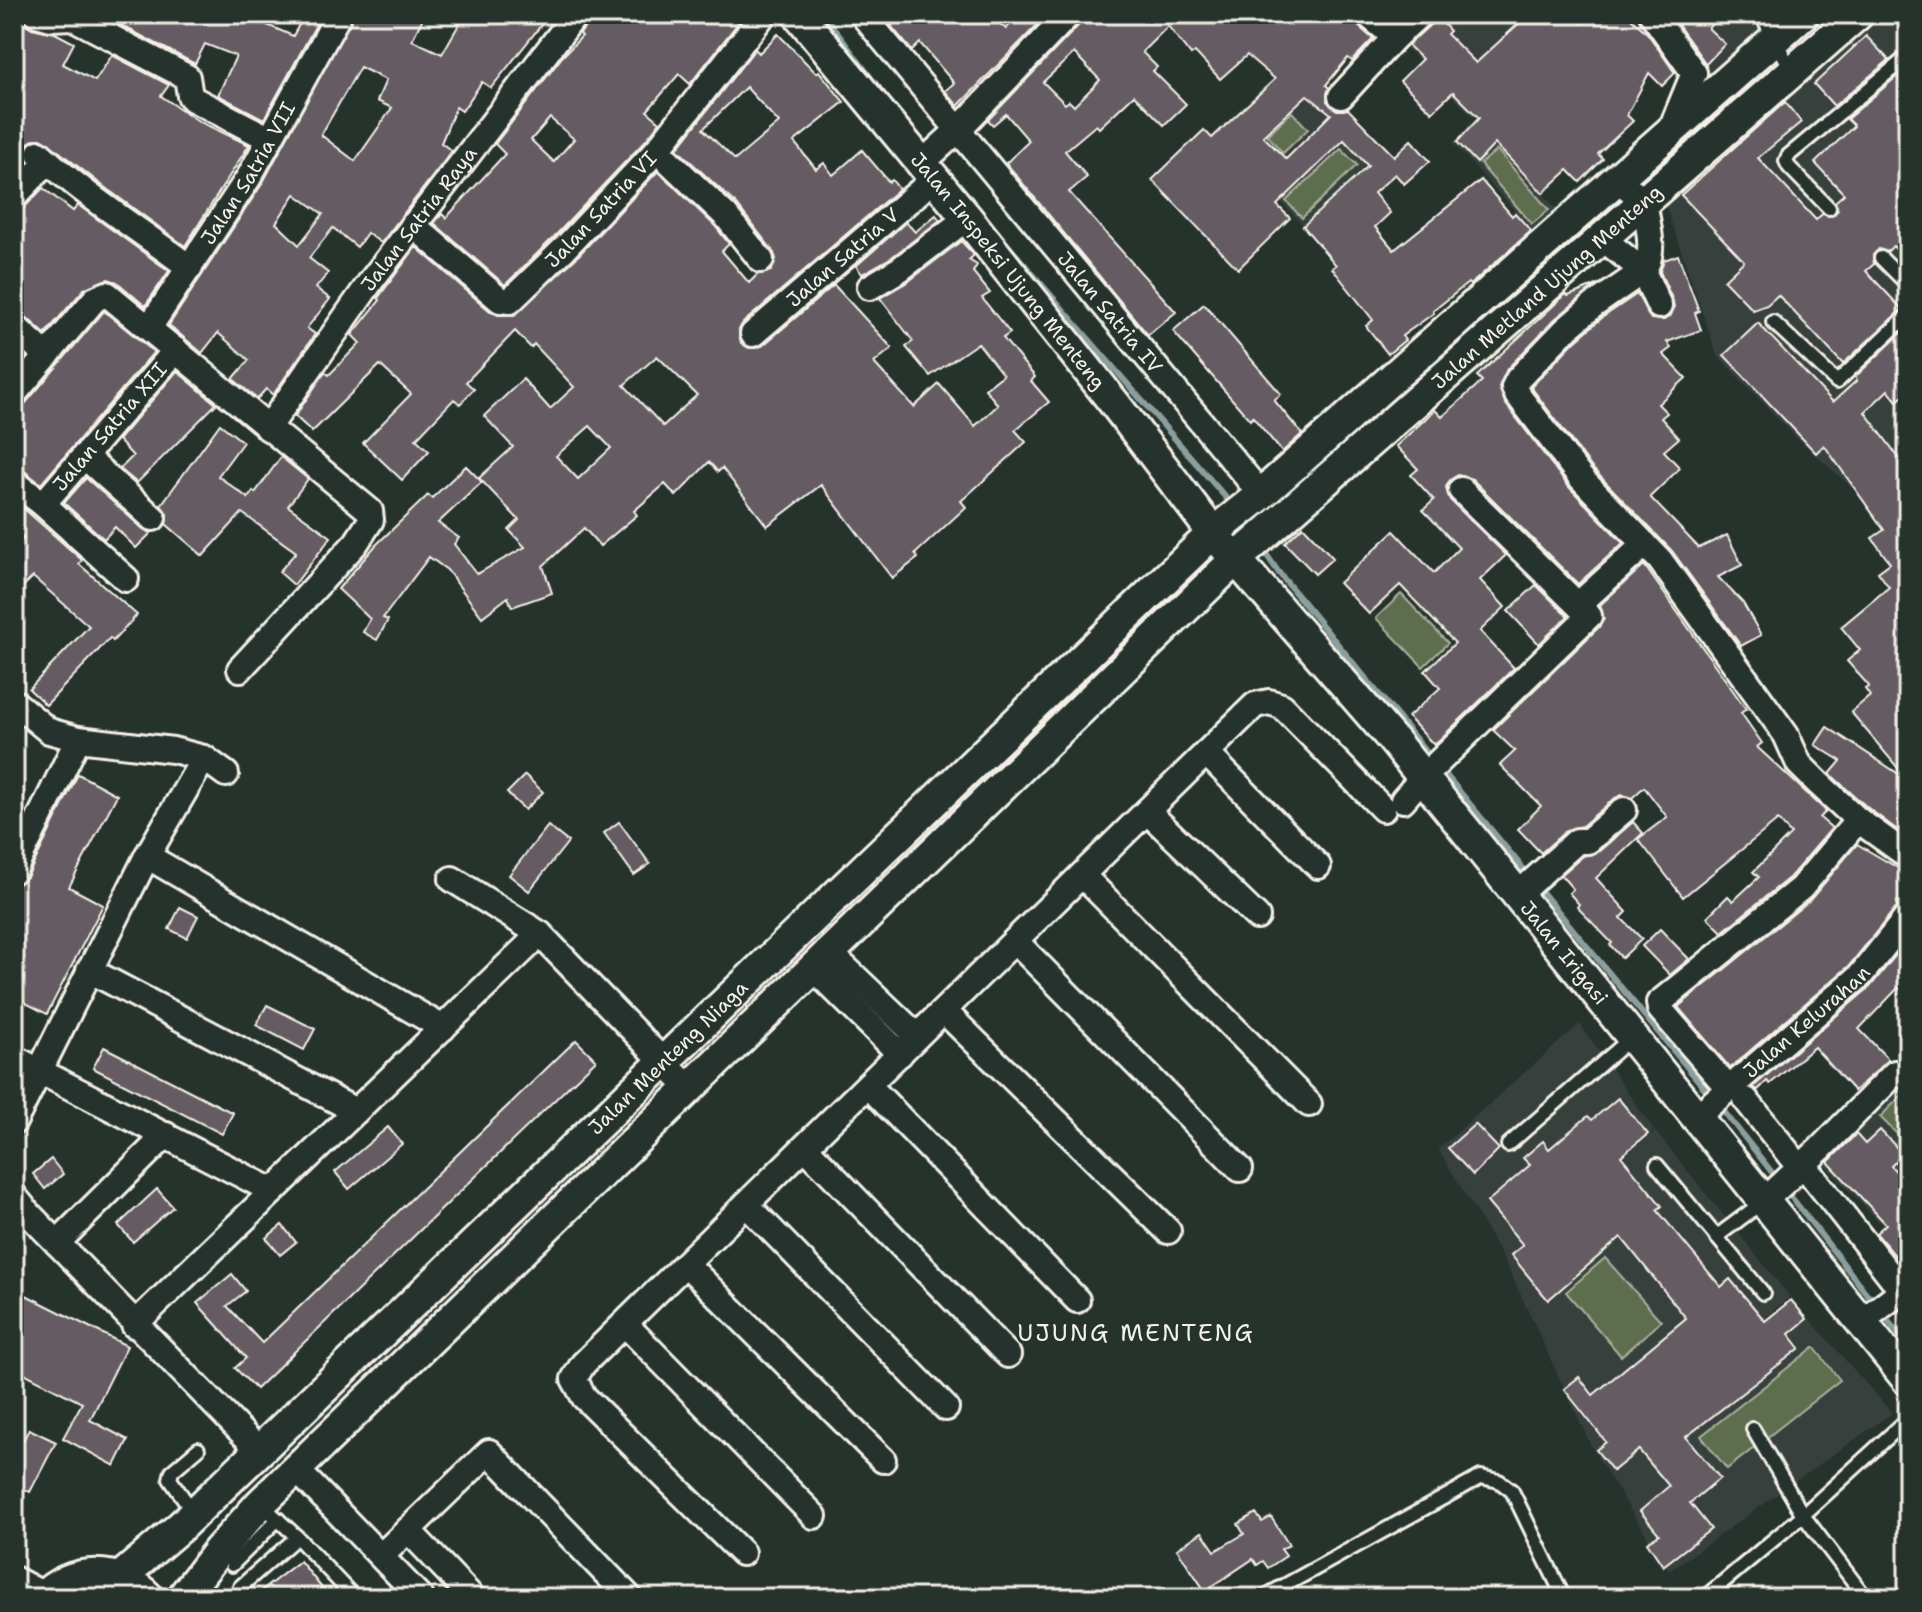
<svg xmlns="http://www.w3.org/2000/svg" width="1922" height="1612" viewBox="0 0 1922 1612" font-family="'Shantell Sans',sans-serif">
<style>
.built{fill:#393f3d}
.green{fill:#5f6d4f;stroke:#aaaf9c;stroke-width:2}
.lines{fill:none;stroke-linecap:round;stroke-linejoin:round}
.stream{stroke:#8c9f9e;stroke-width:6}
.building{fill:#655c63;stroke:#f4f1e8;stroke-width:2;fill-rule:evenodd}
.service-casing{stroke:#f4f1e8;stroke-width:18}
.minor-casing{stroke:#f4f1e8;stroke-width:30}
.tertiary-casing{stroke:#f4f1e8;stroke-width:36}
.service{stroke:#26332d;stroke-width:12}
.minor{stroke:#26332d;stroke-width:24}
.tertiary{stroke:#26332d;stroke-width:30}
.labels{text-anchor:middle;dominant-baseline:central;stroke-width:6;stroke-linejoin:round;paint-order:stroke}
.street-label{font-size:20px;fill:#f4f1e8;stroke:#26332d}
.quarter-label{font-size:24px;letter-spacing:2px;fill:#f4f1e8;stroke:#26332d}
</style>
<rect width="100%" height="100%" fill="#26332d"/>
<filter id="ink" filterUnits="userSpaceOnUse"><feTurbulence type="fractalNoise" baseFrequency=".0125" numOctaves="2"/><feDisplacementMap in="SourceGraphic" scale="16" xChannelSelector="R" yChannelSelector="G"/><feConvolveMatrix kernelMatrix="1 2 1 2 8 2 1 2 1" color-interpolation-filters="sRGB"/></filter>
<g filter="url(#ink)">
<!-- built -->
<g class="built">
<polygon points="1420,14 1579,14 1583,18 1473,117 1397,38"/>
<polygon points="1653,14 1908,14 1908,446 1852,488 1794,435 1717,355 1643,140 1708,80"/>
<polygon points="1278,73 1329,114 1258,182 1214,134"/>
<polygon points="1343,102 1385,147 1303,225 1261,182"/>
<polygon points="1499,103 1566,173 1544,195 1557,210 1533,231 1453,143 1471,123"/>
<polygon points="1580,1024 1654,1130 1587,1186 1655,1131 1790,1297 1594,1452 1503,1257 1438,1149"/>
<polygon points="1908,1043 1908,1246 1905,1249 1808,1147"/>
<polygon points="1791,1298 1892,1413 1669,1571 1596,1455"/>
</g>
<!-- green -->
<g class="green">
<polygon points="1292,112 1308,129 1283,153 1267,135"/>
<polygon points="1341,149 1357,165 1302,218 1286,201"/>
<polygon points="1497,150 1549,210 1532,224 1480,164"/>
<polygon points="1401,594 1448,643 1423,667 1376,618"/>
<polygon points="1908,1089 1908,1145 1880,1117"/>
<polygon points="1605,1258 1661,1321 1621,1356 1566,1292"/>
<polygon points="1814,1347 1840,1380 1727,1469 1701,1436"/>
</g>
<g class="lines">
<!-- stream -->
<g class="stream">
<polyline points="823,14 881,91"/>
<polyline points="1005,242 1233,506"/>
<polyline points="1262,548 1279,573 1433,760"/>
<polyline points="1440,768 1530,877"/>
<polyline points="1537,886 1711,1096"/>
<polyline points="1718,1104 1778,1180"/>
<polyline points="1785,1189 1874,1303"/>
<polyline points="1881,1312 1908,1346"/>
</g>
</g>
<!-- building -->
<g class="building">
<polygon points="14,14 22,15 26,24 32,28 55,33 74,43 63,64 95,81 112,55 169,85 161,96 200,122 249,145 185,246 103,186 43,139 35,139 27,144 24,151 27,161 14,175"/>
<polygon points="111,14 263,14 260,22 293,36 302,19 305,21 309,14 322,14 264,119 218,95 236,56 205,44 195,64 109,19"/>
<path d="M354 14H425L412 40 442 54 465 14H550L491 88 482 82 462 111 456 107 441 143 452 151 381 243 367 233 357 247 333 228 309 258 328 273 316 288 330 299 307 328 315 334 273 395 266 389 257 399 233 379 249 360 218 333 202 353 169 325 262 184ZM360 67 386 80 377 101 392 108 355 161 321 135ZM295 194 323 214 299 245 276 223Z"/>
<path d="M594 14H745L690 84 679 74 647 111 660 122 646 140 553 238 505 285 434 223 442 214 446 218 505 154 495 144 562 57 582 36 580 34ZM550 118 574 139 554 162 531 140Z"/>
<polygon points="904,14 933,14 942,22 949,14 989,14 1006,29 1019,14 1048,14 958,106 945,91 954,83 920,43 912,51 891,26"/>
<path d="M1084 14H1352L1357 25 1373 39 1352 61 1348 58 1326 85 1329 88 1327 101 1337 110 1348 109 1394 156 1411 140 1430 161 1404 184 1395 174 1374 193 1390 213 1375 227 1394 250 1481 180 1512 216 1515 213 1531 231 1470 285 1468 283 1433 311 1434 313 1402 336 1405 340 1388 354 1366 326 1373 320 1332 268 1336 265 1303 226 1368 166 1344 140 1277 205 1290 218 1238 269 1152 180 1204 130 1212 138 1275 79 1247 55 1220 79 1195 52 1191 55 1168 26 1142 52 1157 67 1153 71 1186 104 1164 125 1134 95 1099 128 1096 125 1065 151 1087 177 1069 192 1176 312 1148 335 1006 163 1029 141 1006 114 993 125 988 120 1080 24ZM1074 53 1100 80 1074 106 1069 101 1065 104 1043 82ZM1307 95 1331 114 1286 159 1263 136Z"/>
<polygon points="1435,14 1450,14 1442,22 1450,31 1447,34 1476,63 1529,14 1574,14 1582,23 1593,14 1627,14 1648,34 1675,73 1662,86 1649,73 1627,115 1633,121 1598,154 1603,159 1580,182 1568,170 1543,193 1495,144 1477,163 1457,142 1479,118 1453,92 1432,112 1400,81 1422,59 1408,45 1430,25"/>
<polygon points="1688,14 1722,14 1708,28 1725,44 1706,64 1678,25"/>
<path d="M778 34 816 73 819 71 844 102 794 142 816 169 824 163 833 175 862 150 889 182 892 180 899 189 743 323 739 330 741 343 749 348 762 346 834 285 892 348 874 363 914 407 939 384 975 426 998 405 985 389 1003 375 978 343 930 376 906 347 913 341 880 298 909 281 961 241 974 255 969 260 977 265 973 272 990 293 982 298 1010 333 1003 338 1035 377 1031 381 1049 402 1015 430 1026 442 961 501 966 507 915 554 918 558 892 578 821 485 767 526 722 468 718 472 709 462 676 496 665 484 634 511 637 515 600 546 584 528 543 566 552 593 512 607 508 597 482 617 447 570 429 557 383 618 388 620 377 640 363 632 370 619 338 589 376 545 428 495 432 498 466 466 482 482 438 523 459 538 454 544 477 574 525 547 509 530 519 520 479 478 513 447 484 416 523 379 550 409 574 387 534 344 531 348 515 331 466 382 474 389 460 404 454 399 416 439 429 451 402 480 363 443 411 394 380 365 312 432 295 416 325 372 329 375 360 343 352 335 380 300 378 298 416 247 490 311 498 315H514L575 259 658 171 715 226 729 244 722 251 749 283 758 274 771 271 776 259 773 251 737 205 677 149 755 49 759 53ZM746 87 779 123 735 160 703 129ZM657 356 697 395 663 426 624 385ZM590 426 611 448 578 479 556 456Z"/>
<polygon points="1866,36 1889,60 1834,106 1814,84"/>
<polygon points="1901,73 1908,81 1908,262 1893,246 1887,252 1879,249 1873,255 1874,264 1866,271 1902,309 1843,364 1778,295 1767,305 1753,310 1724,280 1744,261 1681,195 1785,102 1801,122 1758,158 1816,220 1822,214 1832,216 1838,210 1835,202 1844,194 1815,163 1854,126 1847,119"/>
<polygon points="43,188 73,211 78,205 169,271 145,306 117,282 108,279 84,289 45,334 24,315 14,311 14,212 24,208"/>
<polygon points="936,215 940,220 892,257 862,274 856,266 906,222 915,232"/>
<polygon points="1678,255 1699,311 1695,313 1701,330 1667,342 1671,348 1663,354 1686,378 1658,404 1667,413 1661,418 1679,438 1664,451 1680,468 1650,497 1699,548 1727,535 1742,565 1718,577 1743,603 1761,635 1741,646 1672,551 1592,468 1531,387 1575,341 1603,317 1637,294 1651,319 1664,320 1671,315 1674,308 1673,301 1660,272 1664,260"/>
<polygon points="1597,285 1555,319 1507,369 1499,387 1505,403 1569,487 1623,543 1578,584 1472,479 1458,475 1450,480 1446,487 1450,500 1506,555 1480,580 1505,607 1480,631 1514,668 1434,745 1408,717 1440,688 1425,671 1455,643 1400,585 1369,614 1339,583 1394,531 1434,573 1459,548 1423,510 1434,500 1411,475 1418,469 1396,446 1435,410 1442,417 1482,381 1477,376 1566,294 1568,296"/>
<polygon points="1204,304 1281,394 1274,400 1302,434 1282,452 1253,417 1250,420 1173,331"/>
<polygon points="104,311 154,352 41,484 23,470 14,467 14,409 25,404"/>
<polygon points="1758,323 1833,402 1857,380 1855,377 1908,327 1908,392 1897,401 1888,390 1865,412 1900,459 1908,453 1908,838 1868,808 1830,774 1841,761 1815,745 1827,727 1908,780 1851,712 1870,696 1865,689 1869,686 1847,661 1860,650 1841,627 1889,587 1878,572 1890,563 1872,538 1884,530 1824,445 1816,453 1724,355"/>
<polygon points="177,371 216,404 137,483 120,469 133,456 118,440"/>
<polygon points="220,424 243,442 218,476 248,498 253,491 255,493 281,457 308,479 288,506 331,537 294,585 279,572 296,552 242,513 203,556 166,524 167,514 161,505"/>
<polygon points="86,478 143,529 151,533 136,548 115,527 104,539 64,503"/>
<polygon points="22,507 82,560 79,564 137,615 113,641 110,638 46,705 29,689 89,626 33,577 14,595 14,549 24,538 14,529 14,516"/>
<polygon points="1303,526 1333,558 1315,574 1285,543"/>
<polygon points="1644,565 1746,709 1741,713 1762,743 1757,747 1826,811 1820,818 1832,828 1790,877 1722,932 1707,917 1728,896 1733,901 1759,877 1753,872 1791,834 1778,820 1683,897 1638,839 1667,817 1644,787 1632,798 1622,795 1615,798 1582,826 1567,830 1541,853 1518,829 1541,806 1500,765 1515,751 1493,730 1599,627 1604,619 1600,605"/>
<polygon points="1536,585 1568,616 1539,644 1508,611"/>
<polygon points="78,774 117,795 69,887 103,905 47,1014 14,997 14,892 18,884 27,877"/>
<polygon points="525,775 543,792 525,810 507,793"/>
<polygon points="619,822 650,864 634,875 604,833"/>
<polygon points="1633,822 1643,833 1596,878 1627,912 1621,918 1642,939 1622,958 1610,945 1612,943 1577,907 1579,904 1569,893 1573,889 1561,875 1583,856 1598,852"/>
<polygon points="548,826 568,842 529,891 509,875"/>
<polygon points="1857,844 1908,874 1908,883 1896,904 1898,905 1849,966 1730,1068 1678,1007 1810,900"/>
<polygon points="180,907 198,916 187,938 169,929"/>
<polygon points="1660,929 1689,959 1670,975 1642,946"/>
<polygon points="1899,951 1908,957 1908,994 1898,988 1859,1029 1889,1060 1854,1091 1814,1047 1770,1084 1767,1081 1758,1090 1753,1087 1870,987"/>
<polygon points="267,1005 315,1029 304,1050 256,1025"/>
<polygon points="576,1040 596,1060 256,1389 235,1368 246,1358 197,1303 232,1274 246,1291 227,1306 262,1343"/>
<polygon points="104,1047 233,1113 222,1134 93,1068"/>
<polygon points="1618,1098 1648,1134 1621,1156 1662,1206 1657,1210 1721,1287 1730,1279 1765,1321 1791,1300 1807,1319 1789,1334 1800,1348 1686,1437 1720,1478 1690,1503 1711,1529 1663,1566 1647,1542 1659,1534 1640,1511 1669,1486 1639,1450 1613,1471 1596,1450 1606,1442 1564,1389 1579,1377 1593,1395 1686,1318 1621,1237 1548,1300 1511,1255 1523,1245 1487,1202 1530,1165 1523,1158 1543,1141 1549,1149 1588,1116 1592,1120"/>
<polygon points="1475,1124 1499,1149 1473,1175 1448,1148"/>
<polygon points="388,1127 402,1144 349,1189 335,1172"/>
<polygon points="1880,1130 1903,1154 1891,1166 1908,1184 1908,1271 1876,1233 1886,1224 1828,1162 1856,1134 1865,1144"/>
<polygon points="51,1159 63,1174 45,1189 33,1174"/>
<polygon points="157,1189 173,1207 133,1242 118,1225"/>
<polygon points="282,1225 296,1242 280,1255 266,1238"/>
<polygon points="14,1289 127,1346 90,1420 128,1440 115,1466 63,1438 82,1403 14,1368"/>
<polygon points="29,1429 56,1442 30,1492 14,1484 14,1458"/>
<polygon points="1256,1513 1262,1522 1271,1517 1289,1545 1281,1549 1286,1556 1268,1568 1263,1561 1257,1565 1253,1559 1205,1591 1177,1549 1202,1532 1215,1551 1244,1534 1238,1524"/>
<polygon points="300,1561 330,1598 252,1598"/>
</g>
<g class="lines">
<!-- service casing -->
<g class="service-casing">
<g id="service">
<polyline points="1761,14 1792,71"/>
<polyline points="1829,208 1789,167 1786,161 1788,156 1908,56"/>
<polyline points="1881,258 1908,285"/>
<polyline points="1773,322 1837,382 1908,315"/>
<polyline points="1508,1145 1632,1037"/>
<polyline points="1657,1165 1763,1293"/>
<polyline points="1716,1237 1764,1201"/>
<polyline points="1753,1429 1803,1515 1866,1598"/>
<polyline points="194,1513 170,1479 172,1471 198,1449"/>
<polyline points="297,1537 351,1594 350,1598"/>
<polyline points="232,1565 278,1519"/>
<polyline points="234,1598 240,1587 297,1537 261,1504"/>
<polyline points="1262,1598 1481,1477 1499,1481 1512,1491 1564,1598"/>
<polyline points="1704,1598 1803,1515 1908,1419"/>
</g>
</g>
<!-- minor casing -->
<g class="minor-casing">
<g id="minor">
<polyline points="37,14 51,18 72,17 187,77 190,96 193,99 270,139"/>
<path id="s1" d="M862 14 1261 494"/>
<polyline points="1367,14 1395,37"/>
<polyline points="1652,14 1694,73 1671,129"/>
<polyline points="1341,96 1395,37 1420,14"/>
<polyline points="657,150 726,216 761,260"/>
<path d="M39 153C86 197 139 229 190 268"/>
<polyline points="921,164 958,130 1069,14"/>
<path d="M1617 179 1644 201C1647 222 1657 253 1643 271L1659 306"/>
<polyline points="14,197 48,161"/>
<path id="s2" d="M413 225 500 300 510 301 564 249 657 150 764 14"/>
<polyline points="1602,238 1643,271 1594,305 1565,330 1518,379 1514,387 1517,394 1581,478 1660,560 1786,735 1799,764 1818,783 1858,820 1908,856"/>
<polyline points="870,287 900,269 967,218"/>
<polyline points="14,326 47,356"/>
<path id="s3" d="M149 328 249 177 339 14"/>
<path id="s4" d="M753 334 934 179"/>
<polyline points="14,394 95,299 107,294 370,511 371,520 356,543 240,669"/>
<path id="s5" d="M268 428 371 281 576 14"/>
<polyline points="84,456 153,518"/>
<polyline points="14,482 43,504 126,579"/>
<path id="s6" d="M43 504 176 350"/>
<polyline points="1579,604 1645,544"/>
<polyline points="14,702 49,731 78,739 173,750 204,758 226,774"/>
<polyline points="1206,753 1318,866"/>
<polyline points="1403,800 1422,778 1589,616 1461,490"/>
<polyline points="1147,811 1257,917"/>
<polyline points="147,856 443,1028"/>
<polyline points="14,870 78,739"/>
<polyline points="1082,875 1309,1104"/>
<polyline points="452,879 540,934 690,1089"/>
<polyline points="1517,895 1577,841 1588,841 1624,810"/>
<polyline points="1015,941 1240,1169"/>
<polyline points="830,953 917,1036"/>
<polyline points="814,969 900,1054"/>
<polyline points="89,970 356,1111"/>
<polyline points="944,1011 1168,1231"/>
<polyline points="14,1058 273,1191"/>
<polyline points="868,1085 1077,1300"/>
<polyline points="1728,1088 1660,1009 1659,1003 1801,888 1858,820"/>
<polyline points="1746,1100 1800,1168"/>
<path id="s7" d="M1696 1117 1860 976 1908 916"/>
<polyline points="14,1122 147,856 204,758"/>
<polyline points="805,1147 1008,1355"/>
<polyline points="1804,1165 1908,1298"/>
<polyline points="14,1196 28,1213 259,1450"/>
<polyline points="1764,1201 1820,1149 1895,1073"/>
<polyline points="746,1204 946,1408"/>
<polyline points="57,1243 166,1135"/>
<polyline points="686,1264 883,1460"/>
<polyline points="1862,1321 1908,1286"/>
<polyline points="625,1324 814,1516"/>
<polyline points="134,1325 540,934"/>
<polyline points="297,1470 421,1598"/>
<polyline points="408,1530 473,1598"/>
<polyline points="742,1553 584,1397 574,1379 583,1364 1255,705 1269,702 1282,706 1383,809"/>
<polyline points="381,1556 489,1452 630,1598"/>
<polyline points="14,1579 44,1595"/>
</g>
</g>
<!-- tertiary casing -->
<g class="tertiary-casing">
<g id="tertiary">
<path id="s8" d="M798 14 967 218 1115 404 1213 533 1393 740 1908 1380"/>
<path id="s9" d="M120 1578 181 1526 1213 533 1257 498 1803 14"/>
<path d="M42 1598C71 1567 120 1567 149 1598"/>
<path id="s10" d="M182 1598 218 1551 260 1504 1235 560 1858 14"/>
</g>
</g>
<!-- service -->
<use href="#service" class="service"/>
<!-- minor -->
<use href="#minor" class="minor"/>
<!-- tertiary -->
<use href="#tertiary" class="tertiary"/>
</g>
</g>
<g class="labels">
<!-- street labels -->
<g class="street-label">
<text stroke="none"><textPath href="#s3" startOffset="184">Jalan Satria VII</textPath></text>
<text stroke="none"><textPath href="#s2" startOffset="254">Jalan Satria VI</textPath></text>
<text stroke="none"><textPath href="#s5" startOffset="258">Jalan Satria Raya</textPath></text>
<text stroke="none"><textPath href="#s4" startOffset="118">Jalan Satria V</textPath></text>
<text stroke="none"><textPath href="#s8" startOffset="332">Jalan Inspeksi Ujung Menteng</textPath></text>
<text stroke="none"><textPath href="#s10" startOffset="1894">Jalan Metland Ujung Menteng</textPath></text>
<text stroke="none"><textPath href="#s1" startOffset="388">Jalan Satria IV</textPath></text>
<text stroke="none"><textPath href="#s6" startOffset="102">Jalan Satria XII</textPath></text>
<text stroke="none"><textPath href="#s8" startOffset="1212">Jalan Irigasi</textPath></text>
<text stroke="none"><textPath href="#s7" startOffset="146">Jalan Kelurahan</textPath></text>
<text stroke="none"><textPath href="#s9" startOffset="756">Jalan Menteng Niaga</textPath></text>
</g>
<!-- quarter labels -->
<g class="quarter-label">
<text x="1136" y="1333">UJUNG MENTENG</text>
</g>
</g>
<!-- margin -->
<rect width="1922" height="1612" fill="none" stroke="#26332d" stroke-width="48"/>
<rect x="24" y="24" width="1874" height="1564" fill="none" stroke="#f4f1e8" stroke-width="3" filter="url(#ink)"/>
</svg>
